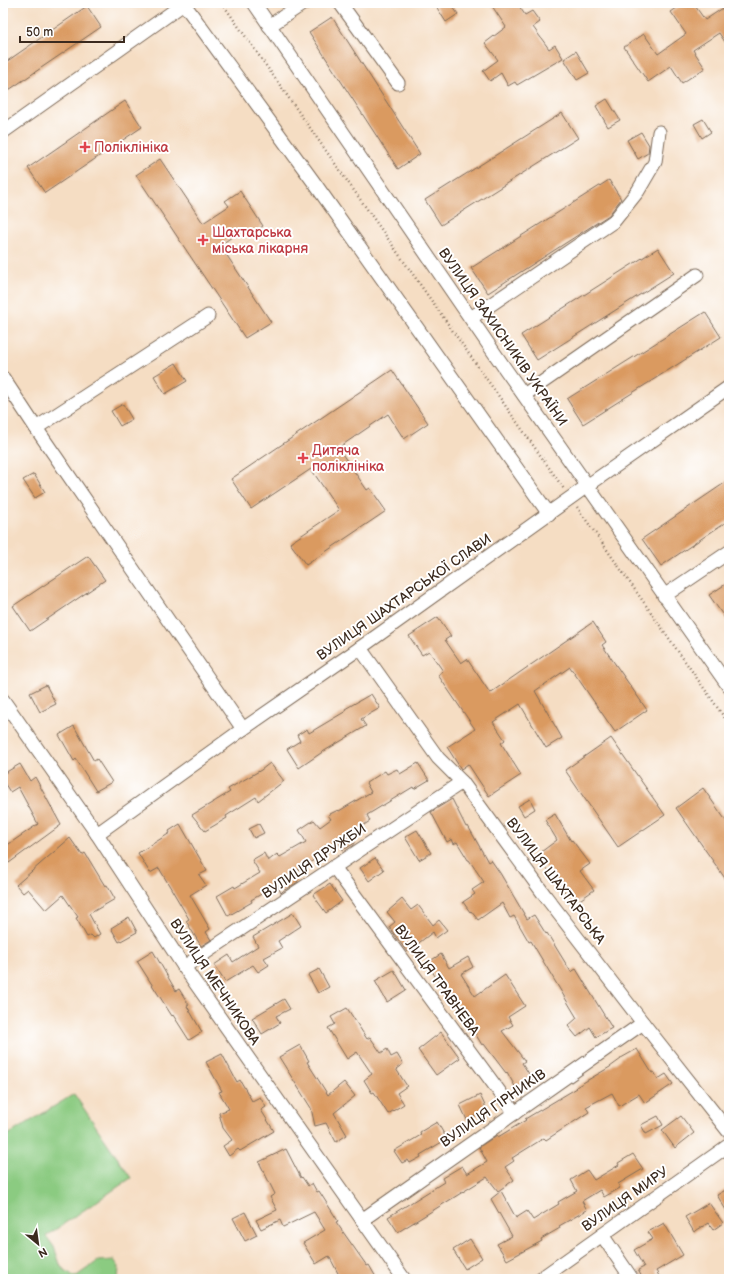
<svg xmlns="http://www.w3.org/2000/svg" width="732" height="1282" viewBox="0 0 732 1282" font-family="'Balsamiq Sans',sans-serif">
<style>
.green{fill:#8bcb81;stroke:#637a50}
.building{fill:#da9a61}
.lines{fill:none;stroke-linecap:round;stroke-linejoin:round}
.minor-casing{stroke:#7c6958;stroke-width:15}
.path{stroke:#7c6958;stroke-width:2.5;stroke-dasharray:1 3;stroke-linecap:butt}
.minor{stroke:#fff;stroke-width:13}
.health-dot{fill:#e0444e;stroke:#fff;stroke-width:1.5}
.labels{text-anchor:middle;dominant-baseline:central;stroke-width:4;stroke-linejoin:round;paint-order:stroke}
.health-label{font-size:14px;fill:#be3a42;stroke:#fff;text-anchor:start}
.street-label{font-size:14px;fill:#3b2a1e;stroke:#fff}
</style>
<rect width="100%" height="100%" fill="#fff"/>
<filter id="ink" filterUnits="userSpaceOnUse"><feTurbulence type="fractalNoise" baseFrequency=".025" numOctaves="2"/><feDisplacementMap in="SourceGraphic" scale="8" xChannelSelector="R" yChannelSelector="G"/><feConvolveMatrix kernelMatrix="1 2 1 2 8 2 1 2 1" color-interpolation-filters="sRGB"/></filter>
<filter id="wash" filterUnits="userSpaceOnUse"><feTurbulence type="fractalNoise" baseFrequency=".012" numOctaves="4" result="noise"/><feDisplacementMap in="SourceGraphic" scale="16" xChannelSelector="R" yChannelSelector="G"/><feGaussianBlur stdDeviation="0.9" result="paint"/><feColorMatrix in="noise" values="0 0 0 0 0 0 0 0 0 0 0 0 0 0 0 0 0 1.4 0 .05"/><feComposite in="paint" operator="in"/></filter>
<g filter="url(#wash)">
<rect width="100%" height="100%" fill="#f5ddc3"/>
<!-- green -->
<polygon class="green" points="74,1094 131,1178 46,1236 54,1247 61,1267 75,1277 98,1261 114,1260 119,1267 118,1279 3,1279 3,1138"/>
<g id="blocks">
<!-- building -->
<g class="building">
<polygon points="434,3 450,3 458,14 446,22"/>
<polygon points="490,3 517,3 525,15 532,11 540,22 533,27 549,49 555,45 563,58 517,85 515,82 508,86 501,73 490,81 483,71 498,60 485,43 506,27"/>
<polygon points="684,3 693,3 705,20 729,4 729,48 719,33 693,50 705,68 682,83 671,66 648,82 624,47 644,34 658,54 686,34 671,12"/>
<polygon points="87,6 101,27 3,94 3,64"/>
<polygon points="332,17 420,154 398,169 309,32"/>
<polygon points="576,51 589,73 577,80 564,59"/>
<polygon points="607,99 620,120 608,127 596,106"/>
<polygon points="125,101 142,127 45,193 28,168"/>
<polygon points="562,113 578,138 441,225 425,200"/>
<polygon points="703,119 711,132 702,138 694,124"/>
<polygon points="641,132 649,145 648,153 638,159 627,140"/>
<polygon points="160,159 203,223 229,206 225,201 240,191 263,226 249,236 244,229 220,245 271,322 245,338 136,175"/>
<polygon points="609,180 621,199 609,215 488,293 471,268"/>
<polygon points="658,248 674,273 537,360 521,335"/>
<polygon points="705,312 721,337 583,424 567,399"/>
<polygon points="176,363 187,381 165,394 154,376"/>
<polygon points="392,370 428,423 404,439 388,414 338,448 367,490 370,488 386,511 306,565 290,543 339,510 311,469 251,509 231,479"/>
<polygon points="123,404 132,419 120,426 111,411"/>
<polygon points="34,474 45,492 35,498 23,480"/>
<polygon points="729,480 729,520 661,566 642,539"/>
<polygon points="88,556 105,580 30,631 13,606"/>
<polygon points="729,582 729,624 709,595"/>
<polygon points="438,617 451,636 445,640 461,663 467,659 490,693 593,622 606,642 602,645 647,710 615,732 570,667 535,691 562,738 546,748 520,704 493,722 505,740 501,743 521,775 489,796 468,764 461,769 447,747 475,729 438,675 443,671 429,651 422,655 409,636"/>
<polygon points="46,685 56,704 40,712 30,693"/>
<polygon points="371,694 380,708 361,719 366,726 321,753 299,768 287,749 300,741 297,735 307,729 309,733 346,711 345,709"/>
<polygon points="74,726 94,761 97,759 112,782 96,791 76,759 74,761 59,735"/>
<polygon points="611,738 665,815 618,847 565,770"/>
<polygon points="270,763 284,781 258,801 256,797 226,816 227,818 205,831 192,815 230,792 228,789 261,770"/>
<polygon points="418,763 429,780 414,789 413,787 367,815 370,821 350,834 355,843 343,850 340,844 293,873 298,882 283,891 281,893 277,885 251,900 252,902 228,916 217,896 234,886 235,888 260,873 252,860 264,853 268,861 277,854 280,857 306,842 299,830 314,820 320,827 331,819 328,815 338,810 339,811 371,792 366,783 385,771 387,774 397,769 400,774"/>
<polygon points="20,764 30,781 35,777 61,825 9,863 3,854 3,848 38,824 18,787 10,792 3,781 3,774"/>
<polygon points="703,788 729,825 729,884 676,808"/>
<polygon points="452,799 466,827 468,826 488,862 491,860 500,873 527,919 534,915 546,934 547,933 571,972 576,969 612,1028 596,1037 590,1027 577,1037 568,1026 577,1018 531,941 529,942 514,916 510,918 502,903 478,920 471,911 470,912 463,902 475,894 472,890 484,882 469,860 468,860 457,842 454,844 452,839 447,842 431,812"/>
<polygon points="530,799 535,809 524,816 518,806"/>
<polygon points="555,814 571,841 572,840 590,864 580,871 594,890 574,904 537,855 557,840 545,820"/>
<polygon points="180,824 207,871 199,875 206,885 190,895 210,929 206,932 211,940 201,946 186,921 189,919 159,868 150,873 138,853 170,833 169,831"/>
<polygon points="259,824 264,833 254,838 249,829"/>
<polygon points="417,830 431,853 419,860 405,837"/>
<polygon points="70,838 82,855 85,853 105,886 107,885 115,899 89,914 100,934 94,938 91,935 87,937 76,918 78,917 63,895 46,910 28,889 23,893 16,885"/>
<polygon points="375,858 384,870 369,881 360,868"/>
<polygon points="330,884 342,901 326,913 313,895"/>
<polygon points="402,899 411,910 418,905 433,925 439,920 447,930 436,938 433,932 407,952 389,927 395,922 387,912"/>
<polygon points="293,913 301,926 278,941 282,948 264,958 269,965 258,972 253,965 225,982 214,965 229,955 233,962 258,946 253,937"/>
<polygon points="129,917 137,932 119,942 111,928"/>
<polygon points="153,951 176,991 179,989 189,1005 187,1006 202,1032 189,1040 173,1015 172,1016 137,961"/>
<polygon points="441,954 449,968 468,957 473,967 461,974 475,996 505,975 525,1006 508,1017 513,1025 502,1031 525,1061 522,1063 533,1080 517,1090 507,1072 506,1073 484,1044 482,1045 457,1003 453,1005 427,963"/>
<polygon points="319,969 329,987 318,993 308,975"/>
<polygon points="394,970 406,990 387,1002 375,981"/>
<polygon points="284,999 290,1009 276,1016 280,1023 262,1034 252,1018"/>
<polygon points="347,1008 367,1039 370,1037 381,1053 387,1049 391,1057 397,1054 403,1064 396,1069 407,1086 397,1093 404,1104 388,1114 374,1092 372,1093 364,1080 372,1074 357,1052 347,1059 328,1028 335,1024 331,1017"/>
<polygon points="441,1032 460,1058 436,1075 418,1050"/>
<polygon points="300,1045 309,1061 307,1062 328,1095 344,1082 355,1096 334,1113 347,1135 336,1142 326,1123 315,1126 311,1108 279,1057"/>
<polygon points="637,1049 652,1073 654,1072 658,1079 666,1074 673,1084 645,1103 639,1094 619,1106 612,1093 586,1107 589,1112 546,1140 544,1138 512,1158 514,1161 505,1167 514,1180 498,1191 487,1177 398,1232 388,1217 444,1182 442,1178 462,1166 467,1174 487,1162 479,1147 497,1135 498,1137 526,1120 525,1119 577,1088 576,1087 610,1067 621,1059 621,1058"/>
<polygon points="222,1054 237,1082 240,1080 252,1101 260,1097 266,1107 261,1110 274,1131 240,1151 238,1149 229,1156 223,1146 232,1140 223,1128 219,1113 229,1109 219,1092 222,1091 206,1062"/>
<polygon points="480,1095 487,1110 467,1120 460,1105"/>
<polygon points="658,1116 663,1125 646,1134 641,1125"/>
<polygon points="681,1116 694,1133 675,1148 662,1130"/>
<polygon points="437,1122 447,1139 420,1155 421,1157 410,1163 408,1160 402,1163 394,1151 421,1135 420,1132"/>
<polygon points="286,1149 301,1178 302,1177 308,1186 312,1183 317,1192 319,1191 338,1221 336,1222 367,1266 369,1265 377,1279 341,1279 329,1256 316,1264 303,1243 325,1230 314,1212 283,1227 280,1220 261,1229 256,1220 277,1210 270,1197 275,1194 259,1162"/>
<polygon points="633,1154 643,1169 618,1184 620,1188 604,1197 600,1190 582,1201 587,1210 559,1226 560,1228 541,1239 542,1241 507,1260 497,1244 512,1236 491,1199 501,1191 516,1218 527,1211 533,1220 559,1204 558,1202 577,1191 571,1180 587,1170 594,1180 619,1165 618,1163"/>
<polygon points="729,1188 729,1215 717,1195"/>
<polygon points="709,1203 723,1223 713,1230 708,1223 694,1232 685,1217"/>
<polygon points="245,1212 257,1235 245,1241 233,1218"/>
<polygon points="664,1223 683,1255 656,1271 661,1279 643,1279 638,1270 644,1267 634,1250 653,1239 648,1232"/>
<polygon points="470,1239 482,1258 465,1269 453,1250"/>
</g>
</g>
</g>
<g filter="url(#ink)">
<use href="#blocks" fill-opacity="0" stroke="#7c6958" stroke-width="1"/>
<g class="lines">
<!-- minor casing -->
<g class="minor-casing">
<g id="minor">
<polyline points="254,3 506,370 729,687"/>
<polyline points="340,3 398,83"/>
<polyline points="184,4 313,181 549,514"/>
<polyline points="269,26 304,3"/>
<polyline points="3,132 185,3"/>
<polyline points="471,318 614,221 638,191 655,162 659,132"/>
<polyline points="3,378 36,428 243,729"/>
<polyline points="524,395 697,275"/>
<polyline points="36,428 208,316"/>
<polyline points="664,596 729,552"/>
<polyline points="360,648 438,758 462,782 546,897 643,1023 729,1132"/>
<polyline points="3,700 97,834 184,967 404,1279"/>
<polyline points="97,834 243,729 360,648 587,486 729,387"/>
<polyline points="334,867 515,1113"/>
<polyline points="184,967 462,782"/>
<polyline points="362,1220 643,1023"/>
<polyline points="602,1235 632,1279"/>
<polyline points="540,1279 729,1145"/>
</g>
</g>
<!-- path -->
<g class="path">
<polyline points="222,3 564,489"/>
<polyline points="577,507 729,724"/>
</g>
<!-- minor -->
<use href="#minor" class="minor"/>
</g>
</g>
<!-- markers -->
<g class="health-dot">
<path d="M83 141h4v4h4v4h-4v4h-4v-4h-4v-4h4z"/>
<path d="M201 234h4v4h4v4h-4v4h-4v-4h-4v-4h4z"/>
<path d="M301 452h4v4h4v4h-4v4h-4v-4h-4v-4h4z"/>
</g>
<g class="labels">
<!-- health labels -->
<g class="health-label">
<text x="94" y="147">Поліклініка</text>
<text x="212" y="232">Шахтарська<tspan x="212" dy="16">міська лікарня</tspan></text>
<text x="312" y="450">Дитяча<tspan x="312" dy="16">поліклініка</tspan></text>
</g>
<!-- street labels -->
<g class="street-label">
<text transform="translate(503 337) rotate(55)">ВУЛИЦЯ ЗАХИСНИКІВ УКРАЇНИ</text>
<text transform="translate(404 597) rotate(-35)">ВУЛИЦЯ ШАХТАРСЬКОЇ СЛАВИ</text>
<text transform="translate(314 861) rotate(-34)">ВУЛИЦЯ ДРУЖБИ</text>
<text transform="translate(556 881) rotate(53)">ВУЛИЦЯ ШАХТАРСЬКА</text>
<text transform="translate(437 980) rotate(54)">ВУЛИЦЯ ТРАВНЕВА</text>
<text transform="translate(215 982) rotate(56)">ВУЛИЦЯ МЕЧНИКОВА</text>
<text transform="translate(493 1108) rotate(-35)">ВУЛИЦЯ ГІРНИКІВ</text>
<text transform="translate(625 1199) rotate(-35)">ВУЛИЦЯ МИРУ</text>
</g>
</g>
<!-- margin -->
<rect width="732" height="1282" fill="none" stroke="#fff" stroke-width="16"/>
<!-- north arrow -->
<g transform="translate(38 1244) rotate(151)" stroke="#ffffff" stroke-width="3" paint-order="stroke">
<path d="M0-3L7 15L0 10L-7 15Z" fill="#3b2a1e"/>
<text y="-6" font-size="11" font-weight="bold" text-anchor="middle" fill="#3b2a1e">N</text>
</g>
<!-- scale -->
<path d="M20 36v6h104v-6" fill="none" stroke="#3b2a1e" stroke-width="2"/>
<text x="26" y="36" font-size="12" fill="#3b2a1e" stroke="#ffffff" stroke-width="3" paint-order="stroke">50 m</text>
</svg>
